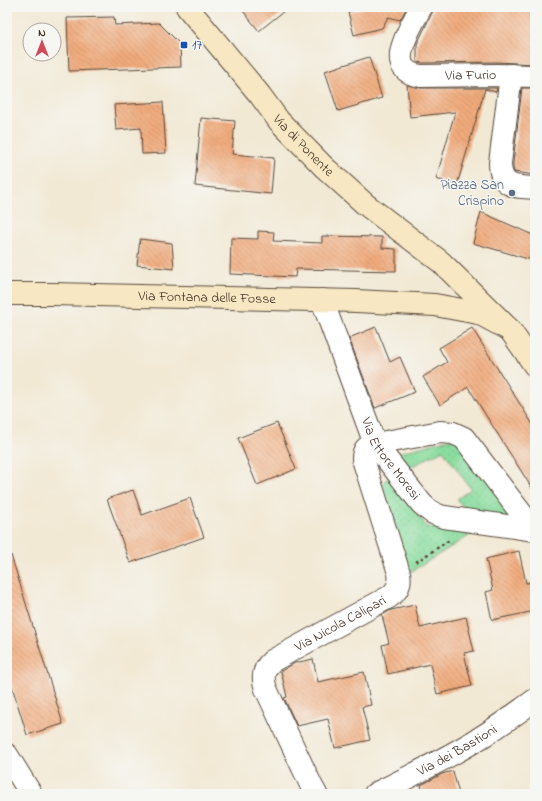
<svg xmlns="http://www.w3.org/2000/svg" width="542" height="801" viewBox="0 0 542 801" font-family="'Indie Flower',sans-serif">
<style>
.grass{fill:url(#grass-dots);stroke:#62845e}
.building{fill:url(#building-back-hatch)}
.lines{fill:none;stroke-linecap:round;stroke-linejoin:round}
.minor-casing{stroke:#564739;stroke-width:24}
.secondary-casing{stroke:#564739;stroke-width:24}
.path{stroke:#564739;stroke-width:2.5;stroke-dasharray:3 3;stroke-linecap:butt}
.minor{stroke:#fff;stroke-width:22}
.secondary{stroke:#f7e8c3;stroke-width:22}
.transit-dot{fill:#1a4fb4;stroke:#f6f6f2;stroke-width:1.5}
.service-dot{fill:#5c6f8a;stroke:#f6f6f2;stroke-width:1.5}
.labels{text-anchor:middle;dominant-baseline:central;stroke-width:3;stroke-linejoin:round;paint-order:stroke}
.transit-label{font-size:14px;fill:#164399;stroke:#f6f6f2;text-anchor:start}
.street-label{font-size:14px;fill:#3b2a1e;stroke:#f6f6f2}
.service-label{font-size:14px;fill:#4e5e75;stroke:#f6f6f2;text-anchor:end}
</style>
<defs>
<pattern id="grass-dots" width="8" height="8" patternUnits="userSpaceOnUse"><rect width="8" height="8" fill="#89dd9f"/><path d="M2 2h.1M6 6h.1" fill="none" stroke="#77be88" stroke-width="1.8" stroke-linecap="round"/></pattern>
<pattern id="building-back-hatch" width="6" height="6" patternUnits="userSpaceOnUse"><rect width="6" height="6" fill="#f1ab7d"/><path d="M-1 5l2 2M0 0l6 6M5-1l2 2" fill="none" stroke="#c48b66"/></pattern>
</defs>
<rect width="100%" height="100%" fill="#f6f6f2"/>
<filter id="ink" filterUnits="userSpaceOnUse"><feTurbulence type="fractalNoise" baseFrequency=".025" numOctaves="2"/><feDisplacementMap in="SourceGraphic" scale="8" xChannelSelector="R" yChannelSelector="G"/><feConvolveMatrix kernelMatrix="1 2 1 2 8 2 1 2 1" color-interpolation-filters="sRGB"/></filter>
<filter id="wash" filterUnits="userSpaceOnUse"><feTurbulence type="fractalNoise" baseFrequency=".012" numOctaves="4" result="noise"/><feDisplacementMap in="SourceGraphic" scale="16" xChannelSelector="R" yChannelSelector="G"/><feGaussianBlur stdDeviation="0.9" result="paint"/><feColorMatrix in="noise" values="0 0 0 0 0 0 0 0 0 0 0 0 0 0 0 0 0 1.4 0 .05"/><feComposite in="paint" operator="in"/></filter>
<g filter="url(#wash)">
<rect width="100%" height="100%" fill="#f2e9d5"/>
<!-- grass -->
<g class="grass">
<polygon points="457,437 515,513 508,519 467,512 457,499 471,489 443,450 405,470 391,455"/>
<polygon points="389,477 427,527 475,532 409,573 378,486"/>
</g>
<g id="blocks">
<!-- building -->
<g class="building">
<polygon points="240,7 289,7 259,31"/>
<polygon points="366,7 407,7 400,20 388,17 382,28 354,35 348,12"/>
<polygon points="433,7 535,7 535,64 496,62 423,63 417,62 417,44 432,13"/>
<polygon points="114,17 115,25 159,23 180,44 181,67 69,71 67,18"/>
<polygon points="369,57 382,98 338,111 325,71"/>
<polygon points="407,85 421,88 497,88 496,92 485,89 457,185 436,179 455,112 410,117"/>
<polygon points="522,88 535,88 535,175 514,172 513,168 513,163"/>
<polygon points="163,102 166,153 142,154 141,128 116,130 114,105"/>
<polygon points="201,118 235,121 232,154 274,158 271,194 195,186"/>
<polygon points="481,212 535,236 535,261 473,243"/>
<polygon points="258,231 274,232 273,241 322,243 322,236 382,237 382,248 396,249 396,271 296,269 295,277 230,274 231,238 258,239"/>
<polygon points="140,239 172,243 174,269 137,265"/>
<polygon points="376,327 390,362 400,357 415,392 375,408 349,338"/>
<polygon points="472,328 535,428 535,493 468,387 440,405 423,377 447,362 439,348"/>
<polygon points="277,423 296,469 257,485 238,438"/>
<polygon points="133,490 142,515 190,498 204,537 130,563 107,499"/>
<polygon points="519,551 526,583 535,582 535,611 492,620 486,592 493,590 486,559"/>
<polygon points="11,555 63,724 27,735 7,670 7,556"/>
<polygon points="415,605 420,628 466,617 474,651 464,653 472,686 437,694 430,664 388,674 382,645 389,643 382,615 391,610"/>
<polygon points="313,659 318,682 364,672 371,705 362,707 370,740 335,748 328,719 297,726 284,698 287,697 281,671 295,663"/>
<polygon points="453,771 459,794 423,794 421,785 442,774"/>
</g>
</g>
</g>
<g filter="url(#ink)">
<use href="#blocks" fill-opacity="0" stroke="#564739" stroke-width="1"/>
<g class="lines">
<!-- minor casing -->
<g class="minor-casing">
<g id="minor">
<path id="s1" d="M421 7C411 27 381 71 421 76L496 75 535 76"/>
<path d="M511 75 500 163C500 187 515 187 535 188"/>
<path id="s2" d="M322 300 375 444 421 503C429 511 433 514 444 517L535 530"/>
<polyline points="7,755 31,794"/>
<path id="s3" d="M316 794 312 787 266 689C262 678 263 669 272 661L389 597C398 591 401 583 399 573L363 459C363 451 366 446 375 444L440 432 453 433 464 438 467 442 534 530"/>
<path id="s4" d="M375 794C411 776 448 758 483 736 501 725 518 712 535 700"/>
</g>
</g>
<!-- secondary casing -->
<g class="secondary-casing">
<g id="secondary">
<path id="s5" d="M187 7 260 95 279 121 324 167 365 204 441 262 510 330 535 366"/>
<path id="s6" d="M7 294H52L356 301 435 305 478 313 510 330"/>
</g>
</g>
<!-- path -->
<polyline class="path" points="416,562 451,539"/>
<!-- minor -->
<use href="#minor" class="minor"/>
<!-- secondary -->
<use href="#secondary" class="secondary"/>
</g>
</g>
<!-- markers -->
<rect class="transit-dot" x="180" y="41" width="8" height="8" rx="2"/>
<circle class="service-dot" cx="512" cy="193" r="4"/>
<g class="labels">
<!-- transit labels -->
<g class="transit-label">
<text x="192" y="45">17</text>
</g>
<!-- street labels -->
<g class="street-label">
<text stroke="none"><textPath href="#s1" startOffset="135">Via Furio</textPath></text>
<text stroke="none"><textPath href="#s5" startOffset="181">Via di Ponente</textPath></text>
<text stroke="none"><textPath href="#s6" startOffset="200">Via Fontana delle Fosse</textPath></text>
<text stroke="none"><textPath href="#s2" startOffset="174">Via Ettore Moresi</textPath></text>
<text stroke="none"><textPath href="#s3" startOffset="225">Via Nicola Calipari</textPath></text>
<text stroke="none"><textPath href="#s4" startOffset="93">Via dei Bastioni</textPath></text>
</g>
<!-- service labels -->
<g class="service-label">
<text x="504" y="185">Piazza San<tspan x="504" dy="16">Crispino</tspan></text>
</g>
</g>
<!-- margin -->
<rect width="542" height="801" fill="none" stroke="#f6f6f2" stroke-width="24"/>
<!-- north arrow -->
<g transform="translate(42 42)"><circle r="19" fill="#f6f6f2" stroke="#aba49d"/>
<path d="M0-3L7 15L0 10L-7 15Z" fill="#d1495b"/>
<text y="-6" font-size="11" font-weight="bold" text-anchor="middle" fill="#3b2a1e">N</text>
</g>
</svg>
